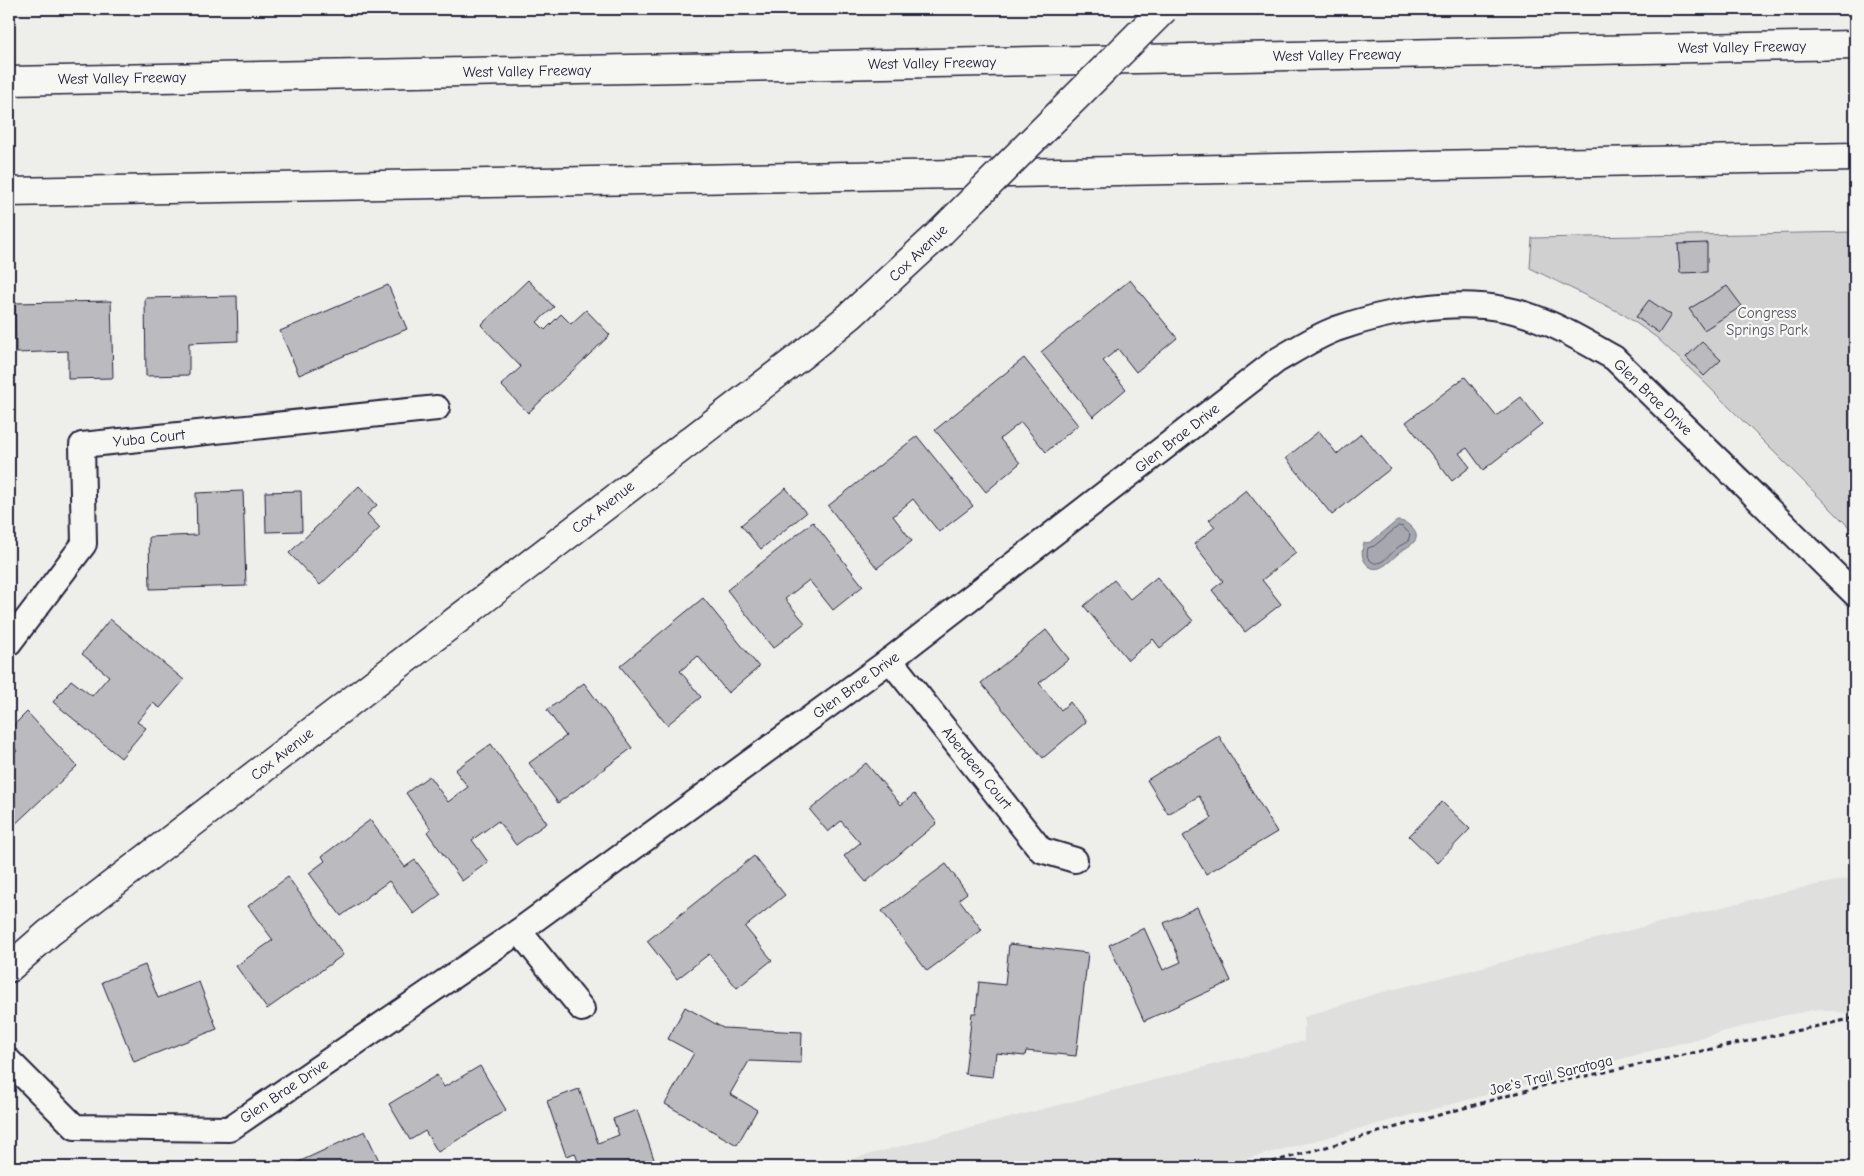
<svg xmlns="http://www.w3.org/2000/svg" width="1864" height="1176" viewBox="0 0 1864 1176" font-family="'Comic Neue',sans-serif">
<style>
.built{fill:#dfdfde}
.green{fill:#d0d0d1;stroke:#797986}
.water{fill:#a7a7af;stroke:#727281}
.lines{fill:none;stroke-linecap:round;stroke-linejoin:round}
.shore{stroke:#575769;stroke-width:1}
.building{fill:#bbbbbf;stroke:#22223b}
.street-casing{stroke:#22223b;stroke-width:28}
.secondary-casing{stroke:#22223b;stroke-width:31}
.highway-casing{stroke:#22223b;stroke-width:31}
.path{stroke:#22223b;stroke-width:3;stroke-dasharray:5 4;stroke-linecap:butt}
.street{stroke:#f6f6f2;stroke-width:24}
.secondary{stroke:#f6f6f2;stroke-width:28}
.highway{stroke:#f6f6f2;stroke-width:28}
.secondary-bridge-casing{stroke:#22223b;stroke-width:31;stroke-linecap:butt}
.secondary-bridge{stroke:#f6f6f2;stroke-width:28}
.labels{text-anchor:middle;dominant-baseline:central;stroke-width:4.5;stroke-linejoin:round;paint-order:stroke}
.street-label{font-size:15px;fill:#22223b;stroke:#f6f6f2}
.park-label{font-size:15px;fill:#565668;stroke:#f6f6f2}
</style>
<rect width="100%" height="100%" fill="#eeeeeb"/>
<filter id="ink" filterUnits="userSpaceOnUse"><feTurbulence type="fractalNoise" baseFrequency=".02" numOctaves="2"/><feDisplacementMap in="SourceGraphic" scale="10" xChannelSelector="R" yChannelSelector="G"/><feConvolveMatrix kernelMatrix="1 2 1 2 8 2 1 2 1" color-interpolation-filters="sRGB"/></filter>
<g filter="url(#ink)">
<!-- built -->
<polygon class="built" points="1855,877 1855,1011 1846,1013 1819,1009 1782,1016 1216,1167 821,1167 1304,1041 1304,1017 1375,994 1774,894"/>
<!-- green -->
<polygon class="green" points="1855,232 1855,533 1703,381 1656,337 1623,314 1530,268 1532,238"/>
<!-- water -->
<path class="water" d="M1397 521C1403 521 1407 523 1411 527 1423 539 1412 544 1403 550 1393 556 1378 580 1365 562 1361 556 1362 549 1364 543L1371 542Z"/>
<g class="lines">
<!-- shore -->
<path class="shore" d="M1399 526 1403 527 1410 534 1408 542C1404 544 1400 545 1397 548 1391 553 1379 570 1370 560 1366 557 1367 553 1368 548L1374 546Z"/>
</g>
<!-- building -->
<g class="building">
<polygon points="1707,243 1707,272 1680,273 1678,244"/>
<polygon points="528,280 554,307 537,322 545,330 561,314 571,324 586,310 610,335 528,413 501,385 521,367 481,325"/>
<polygon points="1130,280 1177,338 1136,372 1118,349 1103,361 1126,389 1093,417 1041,352"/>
<polygon points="388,285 407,329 299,375 280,331"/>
<polygon points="1727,286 1742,306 1704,330 1689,309"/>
<polygon points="237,296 238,341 189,343 189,375 146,376 145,298"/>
<polygon points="1649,300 1671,315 1659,333 1636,317"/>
<polygon points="111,301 113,378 68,379 68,351 16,353 15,303"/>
<polygon points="1702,342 1721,360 1704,376 1686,357"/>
<polygon points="1024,358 1078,425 1046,452 1021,422 1000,439 1020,463 986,492 935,430"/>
<polygon points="1465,377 1496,416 1521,397 1542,424 1483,470 1467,448 1459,453 1470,467 1452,481 1406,422"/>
<polygon points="1319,431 1337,454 1361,434 1390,469 1332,515 1286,458"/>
<polygon points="917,436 973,506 939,532 913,499 893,516 912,541 877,568 828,506"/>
<polygon points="359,486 377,505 367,514 380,528 320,585 289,553"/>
<polygon points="786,488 806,513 761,549 741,525"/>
<polygon points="1246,490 1296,553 1262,580 1281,604 1245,632 1212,590 1223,581 1194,544 1215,527 1209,520"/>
<polygon points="243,491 246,586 150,589 149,537 197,535 196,493"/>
<polygon points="301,491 302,531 266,532 265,492"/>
<polygon points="813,522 863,586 833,610 809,580 785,599 805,623 773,648 727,590"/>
<polygon points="1157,577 1193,621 1160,648 1153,639 1128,660 1084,606 1114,580 1130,599"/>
<polygon points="703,598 759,667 728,693 698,656 680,671 701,697 667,725 620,666"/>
<polygon points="110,619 184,680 160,708 153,703 137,722 146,728 121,758 53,702 71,680 92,696 109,676 82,654"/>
<polygon points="1046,630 1069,659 1039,683 1061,710 1070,702 1086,722 1043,758 981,683"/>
<polygon points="584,683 632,748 558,803 529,763 566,736 547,710"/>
<polygon points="27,712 77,766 11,828 9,826 9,759 17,751 9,742 9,730"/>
<polygon points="1219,736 1277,832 1206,874 1183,836 1212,818 1199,796 1168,814 1147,780"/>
<polygon points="491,744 547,823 516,845 498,821 472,840 488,862 462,881 427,832 431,829 406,793 429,776 448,802 468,787 455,770"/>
<polygon points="866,763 901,805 914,794 937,823 866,882 844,856 860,843 841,821 828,832 810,810"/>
<polygon points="1442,802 1470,829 1437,863 1409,836"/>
<polygon points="370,820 405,867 415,860 441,894 414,914 389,881 341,916 309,873 325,861 322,856"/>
<polygon points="754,856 785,895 745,927 772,960 737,988 709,954 677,979 647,941"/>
<polygon points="946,864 967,893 959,899 982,930 927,971 882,911"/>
<polygon points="288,877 343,955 267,1009 236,966 273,940 248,906"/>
<polygon points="1197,907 1231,981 1144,1021 1109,945 1144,928 1163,970 1181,962 1164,923"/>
<polygon points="1009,944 1088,953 1076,1056 1026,1051 1025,1056 996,1053 993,1077 965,1074 972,1013 976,1013 979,982 1005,985"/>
<polygon points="145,965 158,998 199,982 217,1029 134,1062 102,982"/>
<polygon points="685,1007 723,1028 802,1032 801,1063 749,1061 730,1094 757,1110 737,1145 665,1104 694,1053 668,1039"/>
<polygon points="480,1066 506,1110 438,1152 425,1131 410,1140 389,1104 437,1075 444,1087"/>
<polygon points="579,1089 598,1143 619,1135 613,1119 637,1110 656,1165 650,1167 580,1167 575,1153 566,1156 547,1101"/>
<polygon points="365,1131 382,1167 288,1167"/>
</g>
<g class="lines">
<!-- street casing -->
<g class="street-casing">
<g id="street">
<polyline points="9,643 84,544 82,445 437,408"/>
<polyline points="890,660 1041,850 1075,860"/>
<polyline points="519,931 582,1009"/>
<path d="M9 1061 75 1127 229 1129 519 931 890 660 1276 361C1295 350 1315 337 1336 329 1387 311 1450 299 1504 309 1543 316 1580 339 1614 358L1855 594"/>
</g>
</g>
<!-- secondary casing -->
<g class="secondary-casing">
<polyline id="secondary" points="9,968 49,933 802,355 850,316 939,234"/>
</g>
<!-- highway casing -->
<g class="highway-casing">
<g id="highway">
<polyline points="9,81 1855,45"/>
<polyline points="9,192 1855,157"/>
</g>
</g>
<!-- path -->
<polyline class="path" points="1255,1167 1549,1084 1855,1018"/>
<!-- street -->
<use href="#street" class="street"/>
<!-- secondary -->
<use href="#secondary" class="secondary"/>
<!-- highway -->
<use href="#highway" class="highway"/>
<!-- secondary-bridge casing -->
<g class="secondary-bridge-casing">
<polyline id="secondary-bridge" points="939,234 1164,9"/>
</g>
<!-- secondary-bridge -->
<use href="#secondary-bridge" class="secondary-bridge"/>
</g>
</g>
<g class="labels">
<!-- street labels -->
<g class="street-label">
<text transform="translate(1742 47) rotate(-1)">West Valley Freeway</text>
<text transform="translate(1337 55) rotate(-1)">West Valley Freeway</text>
<text transform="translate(932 63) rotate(-1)">West Valley Freeway</text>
<text transform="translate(527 71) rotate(-1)">West Valley Freeway</text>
<text transform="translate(122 78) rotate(-1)">West Valley Freeway</text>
<text transform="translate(918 253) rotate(-44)">Cox Avenue</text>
<text transform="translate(1653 397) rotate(44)">Glen Brae Drive</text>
<text transform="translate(149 438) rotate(-6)">Yuba Court</text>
<text transform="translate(1177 438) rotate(-38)">Glen Brae Drive</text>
<text transform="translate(603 507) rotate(-38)">Cox Avenue</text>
<text transform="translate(856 685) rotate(-36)">Glen Brae Drive</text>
<text transform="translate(282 754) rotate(-38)">Cox Avenue</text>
<text transform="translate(977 768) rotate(51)">Aberdeen Court</text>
<text transform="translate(1551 1075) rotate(-14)">Joe's Trail Saratoga</text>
<text transform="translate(284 1091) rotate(-34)">Glen Brae Drive</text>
</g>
<!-- park labels -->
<g class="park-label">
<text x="1767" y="313">Congress<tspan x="1767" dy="17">Springs Park</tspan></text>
</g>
</g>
<!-- margin -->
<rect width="1864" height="1176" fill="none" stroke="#f6f6f2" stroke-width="30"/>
<rect x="15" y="15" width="1834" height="1146" fill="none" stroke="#22223b" stroke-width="2" filter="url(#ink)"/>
</svg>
